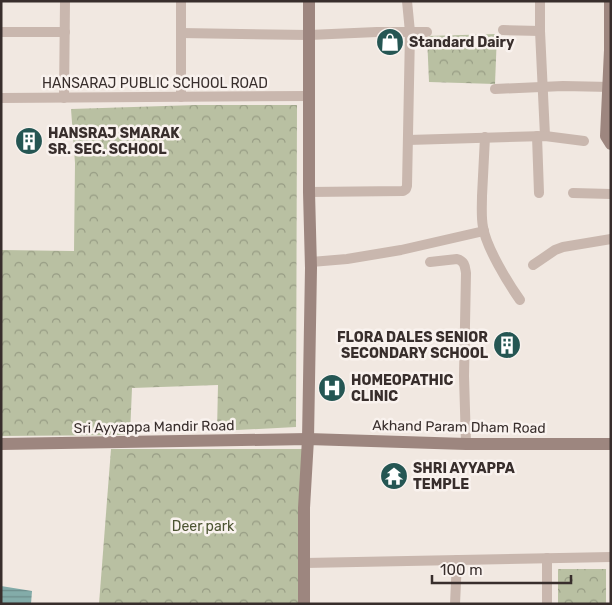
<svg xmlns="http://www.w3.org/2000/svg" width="612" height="605" viewBox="0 0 612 605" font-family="Rubik,sans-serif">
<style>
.park{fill:url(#park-crowns)}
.water{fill:url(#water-rules)}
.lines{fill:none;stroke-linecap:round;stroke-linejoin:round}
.street{stroke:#c9b7ae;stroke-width:10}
.secondary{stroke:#9d867f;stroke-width:12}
.labels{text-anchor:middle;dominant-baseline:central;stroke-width:5;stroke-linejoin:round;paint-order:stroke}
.poi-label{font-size:14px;font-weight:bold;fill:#382e2c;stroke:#f9f2ee;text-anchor:start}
.street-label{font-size:14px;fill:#382e2c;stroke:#f9f2ee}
.park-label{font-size:14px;fill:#4c5432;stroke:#f9f2ee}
</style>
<defs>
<pattern id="park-crowns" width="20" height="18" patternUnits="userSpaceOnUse" patternTransform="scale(1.25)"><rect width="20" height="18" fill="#b9c0a2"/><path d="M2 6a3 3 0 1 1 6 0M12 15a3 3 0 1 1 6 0" fill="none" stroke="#979c84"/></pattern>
<pattern id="water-rules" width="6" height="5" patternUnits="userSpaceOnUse" patternTransform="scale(1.25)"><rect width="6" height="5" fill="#83aca9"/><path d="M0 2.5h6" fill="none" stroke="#6c8c8a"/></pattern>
</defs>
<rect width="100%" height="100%" fill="#f1e8e1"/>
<!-- park -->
<g class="park">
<polygon points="497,34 495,84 429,82 427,36"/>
<polygon points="196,105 297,105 296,427 217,431 218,385 132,388 130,435 1,436 1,250 74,251 75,163 71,109"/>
<polygon points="111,449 303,449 300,604 99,604"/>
<rect x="558" y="569" width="48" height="35"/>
</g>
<!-- water -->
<polygon class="water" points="1,586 32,591 31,604 1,604"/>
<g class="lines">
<!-- street -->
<g class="street">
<polyline points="540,1 540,31 545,136"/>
<polyline points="503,30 540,31"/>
<polyline points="1,32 65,32"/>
<polyline points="181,33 309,35 377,32 427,32"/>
<polyline points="495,89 563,86 611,87"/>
<polyline points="181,97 181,1"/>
<polyline points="1,98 309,96"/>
<polyline points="64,98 65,1"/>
<polyline points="537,136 539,193"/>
<path d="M485 137C484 157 483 176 482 196 482 206 481 217 483 227 486 247 508 283 520 300"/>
<polyline points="408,140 545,136 584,141"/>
<polyline points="309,192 403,191 406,189 407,186 410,32 407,1"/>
<polyline points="573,193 611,194"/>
<polyline points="311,262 347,259 401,250 484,231"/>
<path d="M430 262 457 259C465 261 465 267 466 273L464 376 466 444"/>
<polyline points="533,265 555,250 563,247 611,239"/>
<polyline points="305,563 611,557"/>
<polyline points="455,604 457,560"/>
<polyline points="547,604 547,558"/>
</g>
<!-- secondary -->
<g class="secondary">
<polyline points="610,1 610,50 606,136 611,144"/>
<polyline points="1,444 308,439 466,444 611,444"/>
<polyline points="304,604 304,508 308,439 311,268 309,192 309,1"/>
</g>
</g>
<!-- icons -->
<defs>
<g id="shop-disc" transform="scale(1.4375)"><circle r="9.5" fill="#255653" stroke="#f9f2ee"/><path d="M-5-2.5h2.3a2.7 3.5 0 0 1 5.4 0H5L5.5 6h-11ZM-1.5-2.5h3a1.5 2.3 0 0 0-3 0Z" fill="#fff"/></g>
<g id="building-disc" transform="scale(1.4375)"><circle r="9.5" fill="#255653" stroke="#f9f2ee"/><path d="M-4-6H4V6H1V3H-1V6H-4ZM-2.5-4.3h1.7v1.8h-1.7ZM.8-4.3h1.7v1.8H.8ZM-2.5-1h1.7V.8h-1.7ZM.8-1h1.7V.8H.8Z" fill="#fff"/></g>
<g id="hospital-disc" transform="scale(1.4375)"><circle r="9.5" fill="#255653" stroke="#f9f2ee"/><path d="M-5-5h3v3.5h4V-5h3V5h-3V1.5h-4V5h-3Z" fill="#fff"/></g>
<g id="temple-disc" transform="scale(1.4375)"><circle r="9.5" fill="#255653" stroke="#f9f2ee"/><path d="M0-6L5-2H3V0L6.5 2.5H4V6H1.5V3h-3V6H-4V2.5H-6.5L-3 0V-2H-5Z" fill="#fff"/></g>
</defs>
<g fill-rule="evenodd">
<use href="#shop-disc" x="390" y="42"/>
<use href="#building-disc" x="29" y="141"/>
<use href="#building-disc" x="507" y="345"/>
<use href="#hospital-disc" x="332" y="388"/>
<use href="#temple-disc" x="394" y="476"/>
</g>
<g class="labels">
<!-- poi labels -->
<g class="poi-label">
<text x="409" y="42">Standard Dairy</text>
<text x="48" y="133">HANSRAJ SMARAK<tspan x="48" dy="16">SR. SEC. SCHOOL</tspan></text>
<text x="488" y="337" text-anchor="end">FLORA DALES SENIOR<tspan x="488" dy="16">SECONDARY SCHOOL</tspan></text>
<text x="351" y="380">HOMEOPATHIC<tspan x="351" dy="16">CLINIC</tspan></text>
<text x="413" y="468">SHRI AYYAPPA<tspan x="413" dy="16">TEMPLE</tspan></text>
</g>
<!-- street labels -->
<g class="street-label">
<text x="155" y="83">HANSARAJ PUBLIC SCHOOL ROAD</text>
<text transform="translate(154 427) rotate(-1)">Sri Ayyappa Mandir Road</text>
<text transform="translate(459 427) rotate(1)">Akhand Param Dham Road</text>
</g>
<!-- park labels -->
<g class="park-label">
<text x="203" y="526">Deer park</text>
</g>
</g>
<!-- border -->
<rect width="612" height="605" fill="none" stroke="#382e2c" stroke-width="5"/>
<!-- scale -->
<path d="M432 575v8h139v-8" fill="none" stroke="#382e2c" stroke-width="2.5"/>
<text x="440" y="575" font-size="15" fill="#382e2c" stroke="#f9f2ee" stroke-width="4" paint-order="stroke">100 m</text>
</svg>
